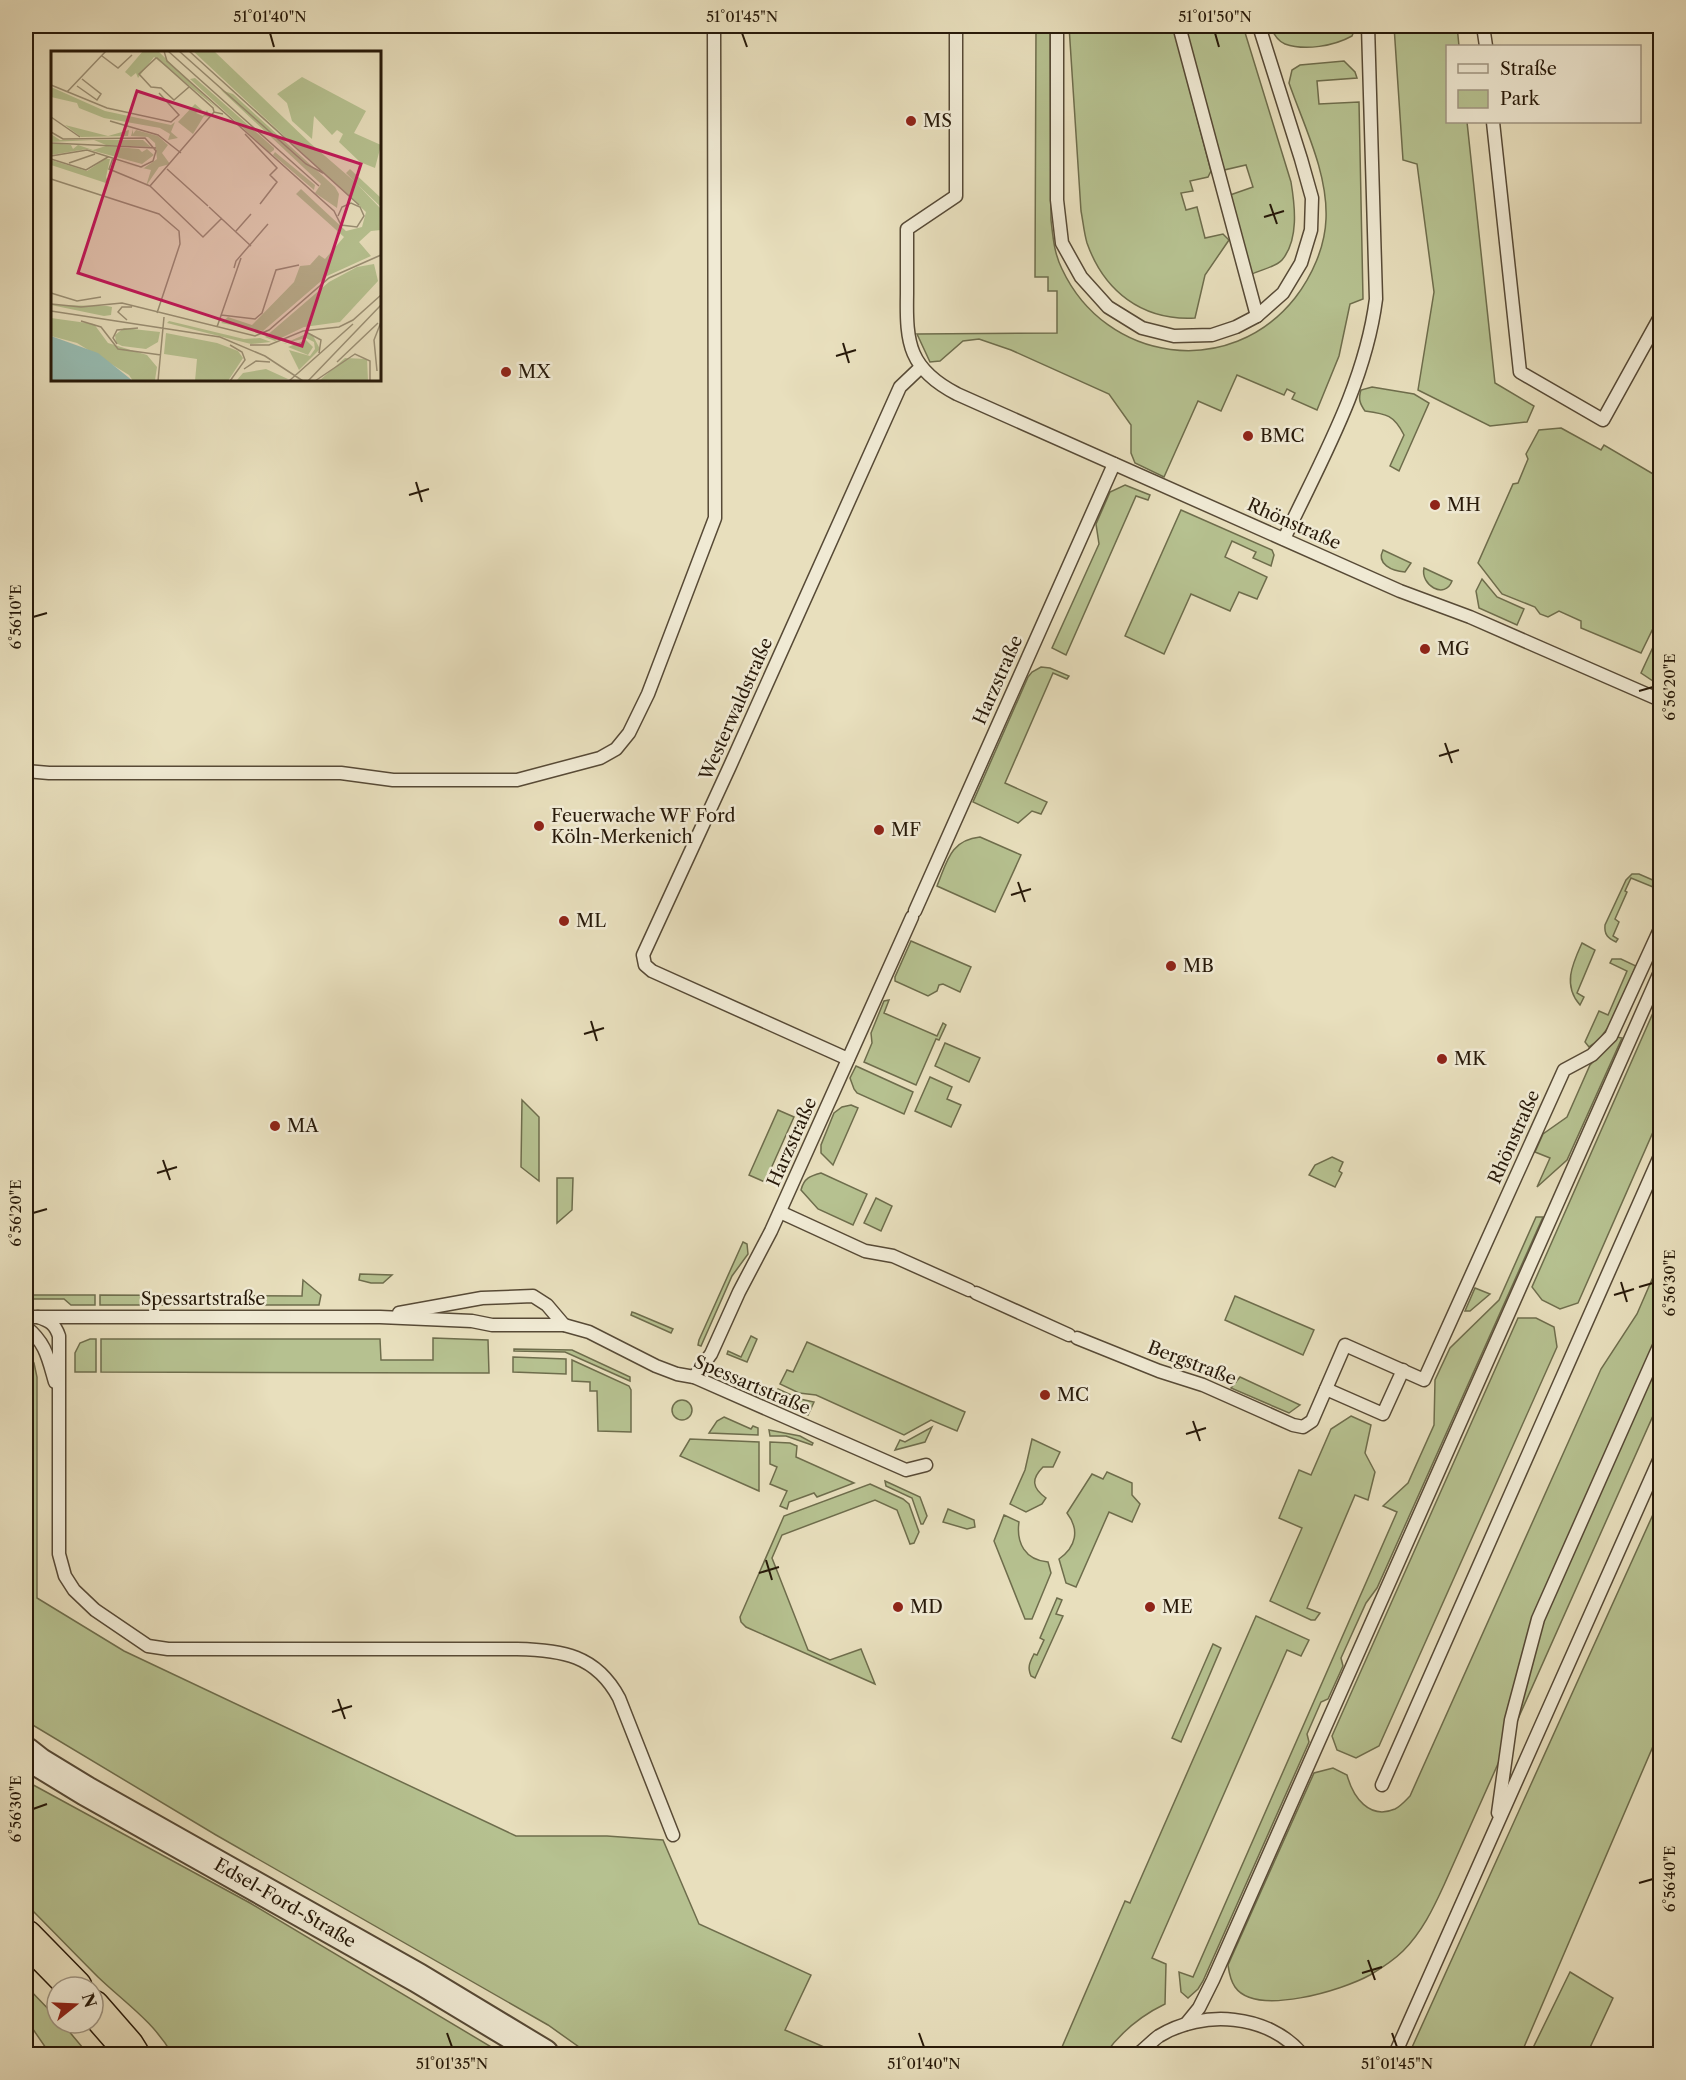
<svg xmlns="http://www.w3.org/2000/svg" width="1686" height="2080" viewBox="0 0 1686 2080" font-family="'Libre Caslon Text',serif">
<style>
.green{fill:#b6c190;stroke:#6e6d4c;stroke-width:1.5}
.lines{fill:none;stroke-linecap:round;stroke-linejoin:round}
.service-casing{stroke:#574a36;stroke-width:15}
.tertiary-casing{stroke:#574a36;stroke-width:32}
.motorway-casing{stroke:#271909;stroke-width:36}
.service{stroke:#f0ead4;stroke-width:12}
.tertiary{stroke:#f0ead4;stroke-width:28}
.motorway{stroke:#e8dfbd;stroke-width:33}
.ticks{fill:none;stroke:#271909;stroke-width:2}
.poi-dot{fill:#8f2418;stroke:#f0ead4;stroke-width:2}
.labels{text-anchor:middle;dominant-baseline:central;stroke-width:5;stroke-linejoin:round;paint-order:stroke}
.poi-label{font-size:18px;fill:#271909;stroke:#f0ead4;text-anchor:start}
.street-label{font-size:18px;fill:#271909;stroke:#f0ead4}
.inset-road{fill:none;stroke:#9b9075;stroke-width:1.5}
.view{fill:#c2185b;fill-opacity:0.15;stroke:#c2185b;stroke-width:3}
.inset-edge{fill:none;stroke:#271909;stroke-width:3}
.neatline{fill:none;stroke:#271909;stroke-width:2}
.ticks-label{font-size:15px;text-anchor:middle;fill:#271909}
</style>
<rect width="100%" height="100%" fill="#e8dfbd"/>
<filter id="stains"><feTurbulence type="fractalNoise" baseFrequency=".00333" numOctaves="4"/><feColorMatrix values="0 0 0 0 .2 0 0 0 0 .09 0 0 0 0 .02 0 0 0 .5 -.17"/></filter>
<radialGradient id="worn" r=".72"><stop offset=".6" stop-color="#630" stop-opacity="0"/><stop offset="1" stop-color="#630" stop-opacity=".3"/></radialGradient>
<!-- green -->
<g class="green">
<path d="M1036 26H1050L1051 220C1053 237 1054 253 1062 269 1106 363 1230 380 1295 298 1312 276 1325 247 1326 219 1328 173 1304 126 1289 83L1292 70 1300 65 1344 61 1355 72 1357 78 1317 81 1319 104 1359 102 1363 299 1350 304 1339 356 1317 410 1292 399 1295 393 1287 389 1284 395 1237 375 1221 411 1198 401 1164 477 1135 463 1131 453V425L1109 394 1011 350 979 339 963 341 940 361 930 362 917 334 1057 333V291H1048V277H1035Z"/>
<path d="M1069 26H1173L1211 171 1208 177 1190 181 1193 191 1181 193 1186 210 1197 207 1205 238 1223 234 1229 240 1205 275 1195 318C1142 321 1104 291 1087 243 1084 233 1083 221 1081 211Z"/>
<path d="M1185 26H1243L1291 182C1295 206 1299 240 1282 260 1276 267 1260 270 1252 274L1230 195 1253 187 1246 165 1224 170Z"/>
<path d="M1270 26H1356L1352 36C1334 46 1305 51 1285 44 1277 41 1273 33 1270 26Z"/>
<polygon points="1394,26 1457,26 1459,46 1448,46 1448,122 1467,122 1495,383 1534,406 1527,422 1490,426 1418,390 1434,292 1417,164 1403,160"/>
<path d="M1372 387 1414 394 1429 403 1399 471 1390 466 1404 435C1394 415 1387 414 1365 411 1360 404 1358 399 1361 390Z"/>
<polygon points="1561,428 1601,450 1604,445 1660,478 1660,555 1654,572 1660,590 1660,614 1641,653 1581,628 1581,621 1559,611 1548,617 1540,614 1535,607 1502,594 1478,563 1513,484 1518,483 1528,459 1526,454 1539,430"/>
<polygon points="1125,485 1150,495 1148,500 1136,496 1066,655 1052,648 1099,544 1096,524 1110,492"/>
<polygon points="1181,510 1272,550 1274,555 1271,566 1253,558 1256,552 1232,541 1225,557 1267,577 1257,599 1239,592 1230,611 1191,594 1164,654 1125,636"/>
<path d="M1383 550 1411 563 1405 572C1392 571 1376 564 1383 550Z"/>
<path d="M1424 568 1452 581C1445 600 1420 585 1424 568Z"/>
<polygon points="1482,579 1497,597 1524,609 1517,625 1479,608 1476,591"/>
<polygon points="1660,632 1660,681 1653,681 1641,673"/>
<polygon points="1041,667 1050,668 1069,676 1067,679 1053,673 1005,783 1047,802 1041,814 1032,811 1018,823 973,802 1028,677 1032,672"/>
<path d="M980 837 1021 855 995 912 937 886C947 862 950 840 980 837Z"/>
<path d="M1632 874H1639L1655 881 1653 887 1631 878 1625 891 1627 892 1615 919 1619 922 1613 936 1618 939 1616 942C1608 938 1604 935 1605 925L1626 880Z"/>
<polygon points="911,941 971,967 960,992 943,984 939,985 937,991 928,996 895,981 895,977"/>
<path d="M1582 943 1595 950 1577 993 1584 997 1580 1005C1562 985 1573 963 1582 943Z"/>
<path d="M1612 959H1621L1636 966C1625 991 1613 1033 1589 1047L1585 1042 1599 1011 1608 1015 1627 971 1610 963Z"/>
<polygon points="1660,997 1660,1116 1578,1303 1560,1309 1542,1300 1532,1287"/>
<polygon points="889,1000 884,1013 937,1036 943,1023 946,1025 939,1040 936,1039 916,1085 864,1062 872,1043 871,1033 884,1001"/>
<polygon points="1617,1037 1622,1038 1567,1160 1537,1187 1550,1158 1535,1152 1543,1134 1567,1117 1590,1065"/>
<polygon points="945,1043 980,1058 969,1082 935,1066"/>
<polygon points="856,1066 913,1092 904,1114 857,1093 854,1089 850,1078"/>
<polygon points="930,1077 952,1087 947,1099 961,1105 951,1127 915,1111"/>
<polygon points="522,1100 539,1117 539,1181 521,1167"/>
<polygon points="851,1105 858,1108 833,1165 821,1153 821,1145 834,1113 842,1107"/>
<polygon points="778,1110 794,1117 765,1182 749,1175"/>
<polygon points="1332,1157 1343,1162 1339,1171 1342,1173 1335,1187 1309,1175 1315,1165"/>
<path d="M821 1173 867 1194 853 1225 818 1209 801 1190C804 1178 810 1176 821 1173Z"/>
<polygon points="557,1178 573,1178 572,1210 557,1223"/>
<polygon points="876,1198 892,1206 881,1231 864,1223"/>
<polygon points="1536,1217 1543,1217 1377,1588 1366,1603 1341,1658 1343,1666 1328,1699 1321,1702 1307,1734 1309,1742 1203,1981 1198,1989 1188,1998 1181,1992 1179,1972 1193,1977 1397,1512 1383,1506 1408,1483 1434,1425 1435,1380 1450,1348 1499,1300"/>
<polygon points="743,1242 747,1244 748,1254 732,1276 701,1346 698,1345 699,1340"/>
<path d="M1660 1261V1400L1444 1885C1433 1909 1422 1932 1403 1951 1394 1960 1380 1969 1370 1975 1343 1990 1256 2017 1235 1987 1230 1980 1229 1972 1228 1965L1314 1773 1333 1768 1347 1775C1353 1797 1369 1820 1395 1809 1401 1806 1406 1800 1410 1796L1601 1369 1637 1314Z"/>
<polygon points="360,1274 392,1275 383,1283 371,1283 359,1280"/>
<polygon points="303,1280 321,1295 319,1305 100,1305 100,1295 302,1296"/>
<polygon points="1475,1288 1490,1294 1470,1311 1465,1311"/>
<polygon points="26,1295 95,1295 95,1305 71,1305 64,1299 26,1299"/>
<polygon points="1235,1296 1314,1330 1303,1355 1225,1320"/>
<polygon points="632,1312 635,1313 673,1329 671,1333 631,1315"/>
<polygon points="1518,1318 1536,1318 1554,1327 1557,1347 1379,1746 1356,1758 1337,1750 1332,1736"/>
<polygon points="751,1336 757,1339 747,1362 727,1354 728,1351 741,1357"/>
<polygon points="433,1338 488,1340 489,1373 101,1372 101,1339 380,1339 381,1360 433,1360"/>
<polygon points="90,1339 96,1339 96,1372 75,1372 75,1353 80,1343"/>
<polygon points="807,1342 965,1412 957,1431 931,1420 904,1435 816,1395 799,1393 780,1384 787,1370 793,1372"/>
<polygon points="26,1349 34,1363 37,1377 37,1598 124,1651 516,1836 607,1836 663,1840 699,1924 811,1975 785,2030 840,2054 589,2054 548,2025 216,1835 26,1721"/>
<polygon points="514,1349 572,1350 630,1377 630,1381 565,1352 514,1351"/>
<polygon points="513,1357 566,1359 566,1374 513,1372"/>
<polygon points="572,1360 629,1386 631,1390 631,1432 598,1431 597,1391 590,1391 590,1382 572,1381"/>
<polygon points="1240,1377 1300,1405 1289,1413 1231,1388"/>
<polygon points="778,1389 800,1399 814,1402 808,1415 773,1400"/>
<circle cx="682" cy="1410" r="10"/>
<polygon points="1351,1416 1371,1425 1365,1453 1375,1472 1368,1500 1355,1495 1307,1608 1320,1613 1315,1620 1311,1620 1270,1601 1302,1528 1279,1518 1299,1470 1311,1475 1331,1429"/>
<polygon points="724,1417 751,1429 753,1426 758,1428 758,1435 709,1433 717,1421"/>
<polygon points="932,1427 925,1442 895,1450 900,1440 905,1442"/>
<polygon points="769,1430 800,1436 813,1443 812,1445 786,1436 770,1436"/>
<polygon points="690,1439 759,1442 759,1491 680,1456"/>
<path d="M1032 1439 1060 1452 1053 1467H1043C1031 1479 1032 1488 1046 1498L1042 1504 1026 1512 1010 1504 1025 1470Z"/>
<polygon points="770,1442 790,1443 797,1446 796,1457 854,1483 817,1497 814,1493 789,1502 787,1509 780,1506 787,1491 770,1484 777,1467 770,1464"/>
<path d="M1107 1472 1132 1483V1495L1140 1504 1132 1522 1109 1512 1076 1587 1066 1583 1059 1559C1076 1547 1080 1530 1067 1513L1092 1474 1103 1479Z"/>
<polygon points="885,1481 920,1497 927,1516 923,1524 921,1524 912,1498 886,1486"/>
<polygon points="870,1484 903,1499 909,1504 919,1532 914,1543 910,1544 897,1510 875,1500 782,1535 772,1558 808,1650 830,1660 861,1649 875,1684 746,1627 741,1622 740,1617 784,1516"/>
<polygon points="1660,1499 1660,1730 1521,2054 1409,2054"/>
<polygon points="948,1509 974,1520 975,1527 967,1529 943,1522"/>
<path d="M1004 1515 1019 1522C1016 1543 1025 1560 1048 1562L1051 1573 1032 1619H1025L994 1541Z"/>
<path d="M1057 1598 1062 1600 1056 1614 1063 1616 1035 1678 1031 1676C1027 1667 1030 1662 1034 1654L1037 1655 1044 1640 1040 1638Z"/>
<path d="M1256 1616 1309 1640 1301 1656 1287 1650 1152 1958 1166 1964 1165 2004C1140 2016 1121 2032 1105 2054H1059L1125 1901 1130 1903Z"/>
<polygon points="1213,1644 1221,1648 1181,1742 1172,1738"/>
<path d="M26 1781 250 1903 503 2054H172C154 2022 124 2002 98 1977 74 1953 50 1928 26 1904Z"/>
<polygon points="1570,1972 1613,1998 1587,2054 1530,2054"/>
<polygon points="26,1986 57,2018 57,2023 62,2023 88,2054 50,2054 26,2019"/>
</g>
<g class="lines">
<!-- service casing -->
<g class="service-casing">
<g id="service">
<path d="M956 26V196L907 229C907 250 907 272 907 294 906 344 909 369 957 394L1400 591 1470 617 1660 700"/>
<polyline points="1057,26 1057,200 1062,243 1081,277 1108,307 1142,328 1174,336 1212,335 1236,327 1257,316 1283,293 1301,263 1311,230 1312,198 1301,159 1259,26"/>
<polyline points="1179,26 1257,316"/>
<polyline points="1483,26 1486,46"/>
<polyline points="1493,122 1520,372 1603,420 1660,317"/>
<path d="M1284 539C1320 462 1365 385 1376 299L1368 26"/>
<polyline points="26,771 49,773 341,773 393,780 517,780 600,758 616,749 629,733 648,694 715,518 714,26"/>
<polyline points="915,911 1114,464"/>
<polyline points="848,1059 652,971 645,965 643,955 730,766 900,387 921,367"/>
<polyline points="780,1212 865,1251 893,1256 969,1290"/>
<polyline points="976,1293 1069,1335"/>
<polyline points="399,1313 482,1298 533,1296 547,1305 564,1325"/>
<polyline points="26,1317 380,1317 472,1321 492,1325 564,1325 589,1332 656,1366 677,1374 694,1377 906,1470 926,1465"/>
<path d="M38 1317C50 1321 55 1324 59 1336V1554L65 1576 74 1590 95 1610 148 1646 168 1649H517C562 1650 596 1655 619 1698L673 1835"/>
<path d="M26 1327C46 1343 48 1358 55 1382"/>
<polyline points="1077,1338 1159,1371 1203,1385 1293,1425 1303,1427 1312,1421 1345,1345 1424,1380 1564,1070 1592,1055 1611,1036 1660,929"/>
<polyline points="694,1377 711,1354 739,1292 771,1231 912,917"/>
<polyline points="1326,1389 1383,1414 1403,1370"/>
<polyline points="1382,1785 1660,1156"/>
<polyline points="1498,1813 1511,1720 1538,1619 1660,1344"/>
<polyline points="1186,2024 1199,2008 1213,1980 1660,972"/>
<path d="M1138 2054C1145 2049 1152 2041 1159 2036 1203 2009 1268 2014 1302 2054"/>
<polyline points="1395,2054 1660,1458"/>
</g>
</g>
<!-- tertiary casing -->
<g class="tertiary-casing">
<polyline id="tertiary" points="26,1752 40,1763 86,1791 418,1978 544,2054"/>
</g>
<!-- motorway casing -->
<g class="motorway-casing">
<g id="motorway">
<polyline points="26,1937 75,1987"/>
<polyline points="93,2007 127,2046 132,2054"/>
</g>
</g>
<!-- service -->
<use href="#service" class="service"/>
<!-- tertiary -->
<use href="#tertiary" class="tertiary"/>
<!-- motorway -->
<use href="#motorway" class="motorway"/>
</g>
<!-- ticks -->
<path class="ticks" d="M270 33 274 47M742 33 747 47M1215 33 1219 47M1270 204 1277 224M1264 217 1284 211M843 343 849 363M836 356 856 350M416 482 422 502M409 495 429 489M33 617 47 613M1639 691 1653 687M1445 743 1452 763M1439 756 1459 750M1018 882 1025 902M1011 895 1031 889M591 1021 597 1041M584 1034 604 1028M163 1160 170 1180M157 1173 177 1167M33 1213 47 1209M1621 1282 1627 1302M1639 1287 1653 1283M1614 1295 1634 1289M1193 1421 1200 1441M1186 1434 1206 1428M766 1560 772 1580M759 1573 779 1567M338 1699 345 1719M332 1712 352 1706M33 1809 47 1804M1639 1883 1653 1879M1368 1960 1375 1980M1362 1973 1382 1967M447 2033 452 2047M919 2033 924 2047M1392 2033 1397 2047"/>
<!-- markers -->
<g class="poi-dot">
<circle cx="911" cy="121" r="6"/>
<circle cx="506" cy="372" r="6"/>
<circle cx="1248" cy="436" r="6"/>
<circle cx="1435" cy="505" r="6"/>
<circle cx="1425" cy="649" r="6"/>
<circle cx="539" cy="826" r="6"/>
<circle cx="879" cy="830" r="6"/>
<circle cx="564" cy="921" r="6"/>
<circle cx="1171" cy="966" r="6"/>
<circle cx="1442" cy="1059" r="6"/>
<circle cx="275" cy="1126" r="6"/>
<circle cx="1045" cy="1395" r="6"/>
<circle cx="898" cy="1607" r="6"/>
<circle cx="1150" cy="1607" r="6"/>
</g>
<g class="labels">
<!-- poi labels -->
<g class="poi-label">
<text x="923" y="121">MS</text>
<text x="518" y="372">MX</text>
<text x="1260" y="436">BMC</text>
<text x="1447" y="505">MH</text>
<text x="1437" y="649">MG</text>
<text x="551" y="816">Feuerwache WF Ford<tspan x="551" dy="21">Köln-Merkenich</tspan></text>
<text x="891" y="830">MF</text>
<text x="576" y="921">ML</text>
<text x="1183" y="966">MB</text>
<text x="1454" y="1059">MK</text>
<text x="287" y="1126">MA</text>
<text x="1057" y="1395">MC</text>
<text x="910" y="1607">MD</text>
<text x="1162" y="1607">ME</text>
</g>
<!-- street labels -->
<g class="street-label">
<text transform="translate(1294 524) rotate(24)">Rhönstraße</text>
<text transform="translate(998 680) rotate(-66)">Harzstraße</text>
<text transform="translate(736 709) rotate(-66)">Westerwaldstraße</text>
<text transform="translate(1514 1137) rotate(-66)">Rhönstraße</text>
<text transform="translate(792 1142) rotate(-66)">Harzstraße</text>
<text x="203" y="1299">Spessartstraße</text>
<text transform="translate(1192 1363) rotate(21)">Bergstraße</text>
<text transform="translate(752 1385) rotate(23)">Spessartstraße</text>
<text transform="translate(285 1903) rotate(30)">Edsel-Ford-Straße</text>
</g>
</g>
<!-- overview -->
<g transform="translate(51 51)">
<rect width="330" height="330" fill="#e8dfbd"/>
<path d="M92 0H107L167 58 103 6 87 27 85 22 80 26 74 21ZM142 0H163L259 92 303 130 295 122 299 118 330 147V156L306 133 330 158V179L320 180 308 191 320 205 276 225 212 280 170 272 177 266 201 274 243 231 249 215 259 214 268 204 274 208 293 186 245 143 250 138 295 180 311 176 315 161ZM251 26 315 60 303 82 330 94 324 117 309 111 288 91 292 83 286 79 281 84 263 65 261 88 241 70 236 52 226 43ZM144 27 223 97V99L219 102 139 28ZM0 36 54 60 120 74 124 71 120 81 127 87 117 89 119 83 109 77 53 67 28 57 26 52 0 46ZM170 39 182 43 284 136 288 143 286 157 264 142 270 133ZM144 53 151 59 145 62 152 65 156 59 159 66 153 65 142 83 127 71ZM14 74 57 85 78 79 77 85 30 86ZM82 78V83L85 79 107 85 117 94 111 102 119 113 108 116 95 135 100 119 62 110 93 117 106 108 104 92 97 86 80 85ZM0 83 9 89H92L100 96 55 94 43 89 0 91ZM0 92 20 94 22 98 27 94 42 99 55 95 88 98 91 101 96 98 103 104 91 113 36 98 0 104ZM224 101 264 134 263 139 222 104ZM54 108H59L55 126 58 133 0 114V109L36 120ZM323 213 327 230 289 271 253 276 224 290 214 286 278 231 306 216ZM0 254 56 255 61 256 60 264 53 265ZM0 267 43 273 57 292 96 304 106 316 104 329 82 330 78 324 26 292 0 285ZM118 270 193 288 209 287 220 291 200 293 116 272ZM73 277 109 281 107 291 95 298 71 295 65 292 64 284ZM115 282 166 292 187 300 192 307 177 330H144L146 308 113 303ZM255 283H261L269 298 248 319 238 299 259 305 264 298 263 291 255 287 232 293ZM255 289 262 296 257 304 237 296ZM294 307 316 308 317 330H268ZM215 318 237 328 185 330 192 322Z" fill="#b6c190"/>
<path d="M0 285 47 302 82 330H0Z" fill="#97bcb2"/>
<path class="inset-road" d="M113 0 116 10 283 160 290 174 306 176 313 165 309 156 300 152 291 156 287 165M117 0 268 135M128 0 255 113 272 122M138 0 308 154M51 5 67 17 81 4M0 34 56 57 120 71 128 64 108 42M26 35 46 49 50 43 31 28M138 36 123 49 110 37 100 36 88 23 105 7H106L162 57 163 61M16 41 55 0M0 66 29 86M59 70 107 84 130 102M0 81 12 88 94 87 105 100 102 110 90 116 36 99 0 105M194 83 226 117 219 124 226 131 209 153M0 92 105 97M62 107 58 118 99 135M0 108 35 119 57 106M18 112 44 103M116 118 157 155M0 128 108 163 128 180 129 193 106 262M99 135 163 61 172 63M99 135 152 186 171 167M158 156 200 195M185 180 200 163M183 217 185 210 217 173M0 242 26 250 50 246M0 253 30 256 71 252 204 285 218 279 278 227 330 204M0 260 169 286 214 305 252 330M170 264 204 268 211 262 225 219 248 214M76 269 67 261 71 256H81M30 270 50 276 67 298 110 304M166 276 190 207M255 281 270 289 268 302M66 293 62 287 66 279 87 277M179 294 191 301 194 309 179 330M199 294H218L252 280 288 276 302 269 330 244M286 311 327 272M193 318 205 310 219 311M326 320 323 289 330 271M107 330 113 266M238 330 302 273M257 330 330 254M264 330 304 303 319 310V330"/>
<path class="view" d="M86 40 310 113 251 295 27 222Z"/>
<rect width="330" height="330" class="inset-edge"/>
</g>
<!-- margin -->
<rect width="1686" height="2080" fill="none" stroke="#e8dfbd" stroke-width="66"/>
<!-- legend -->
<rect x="1446" y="45" width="195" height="78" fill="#f0ead4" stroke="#a09683" stroke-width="1.5"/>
<rect x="1458" y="64" width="30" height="9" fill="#f0ead4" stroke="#a09683" stroke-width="1.5"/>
<text x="1500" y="75" font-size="18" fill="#271909">Straße</text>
<rect x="1458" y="90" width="30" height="18" fill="#b6c190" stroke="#a09683" stroke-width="1.5"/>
<text x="1500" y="105" font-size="18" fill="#271909">Park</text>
<!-- north arrow -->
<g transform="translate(75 2005) rotate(72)"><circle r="28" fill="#f0ead4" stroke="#a09683" stroke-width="1.5"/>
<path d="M0-4.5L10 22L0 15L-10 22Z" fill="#8f2418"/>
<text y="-9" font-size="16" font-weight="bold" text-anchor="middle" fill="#271909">N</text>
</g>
<rect x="33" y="33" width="1620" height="2014" class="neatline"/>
<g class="ticks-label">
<text x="270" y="22">51°01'40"N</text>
<text x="742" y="22">51°01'45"N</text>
<text x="1215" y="22">51°01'50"N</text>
<text transform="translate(16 617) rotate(-90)" y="5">6°56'10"E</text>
<text transform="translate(1670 687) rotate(-90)" y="5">6°56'20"E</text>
<text transform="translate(16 1213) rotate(-90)" y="5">6°56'20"E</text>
<text transform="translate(1670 1283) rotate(-90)" y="5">6°56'30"E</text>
<text transform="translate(16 1809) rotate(-90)" y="5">6°56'30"E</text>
<text transform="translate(1670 1879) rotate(-90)" y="5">6°56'40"E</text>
<text x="452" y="2069">51°01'35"N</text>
<text x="924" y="2069">51°01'40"N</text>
<text x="1397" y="2069">51°01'45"N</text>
</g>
<rect width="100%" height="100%" filter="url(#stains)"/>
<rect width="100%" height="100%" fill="url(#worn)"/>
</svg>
